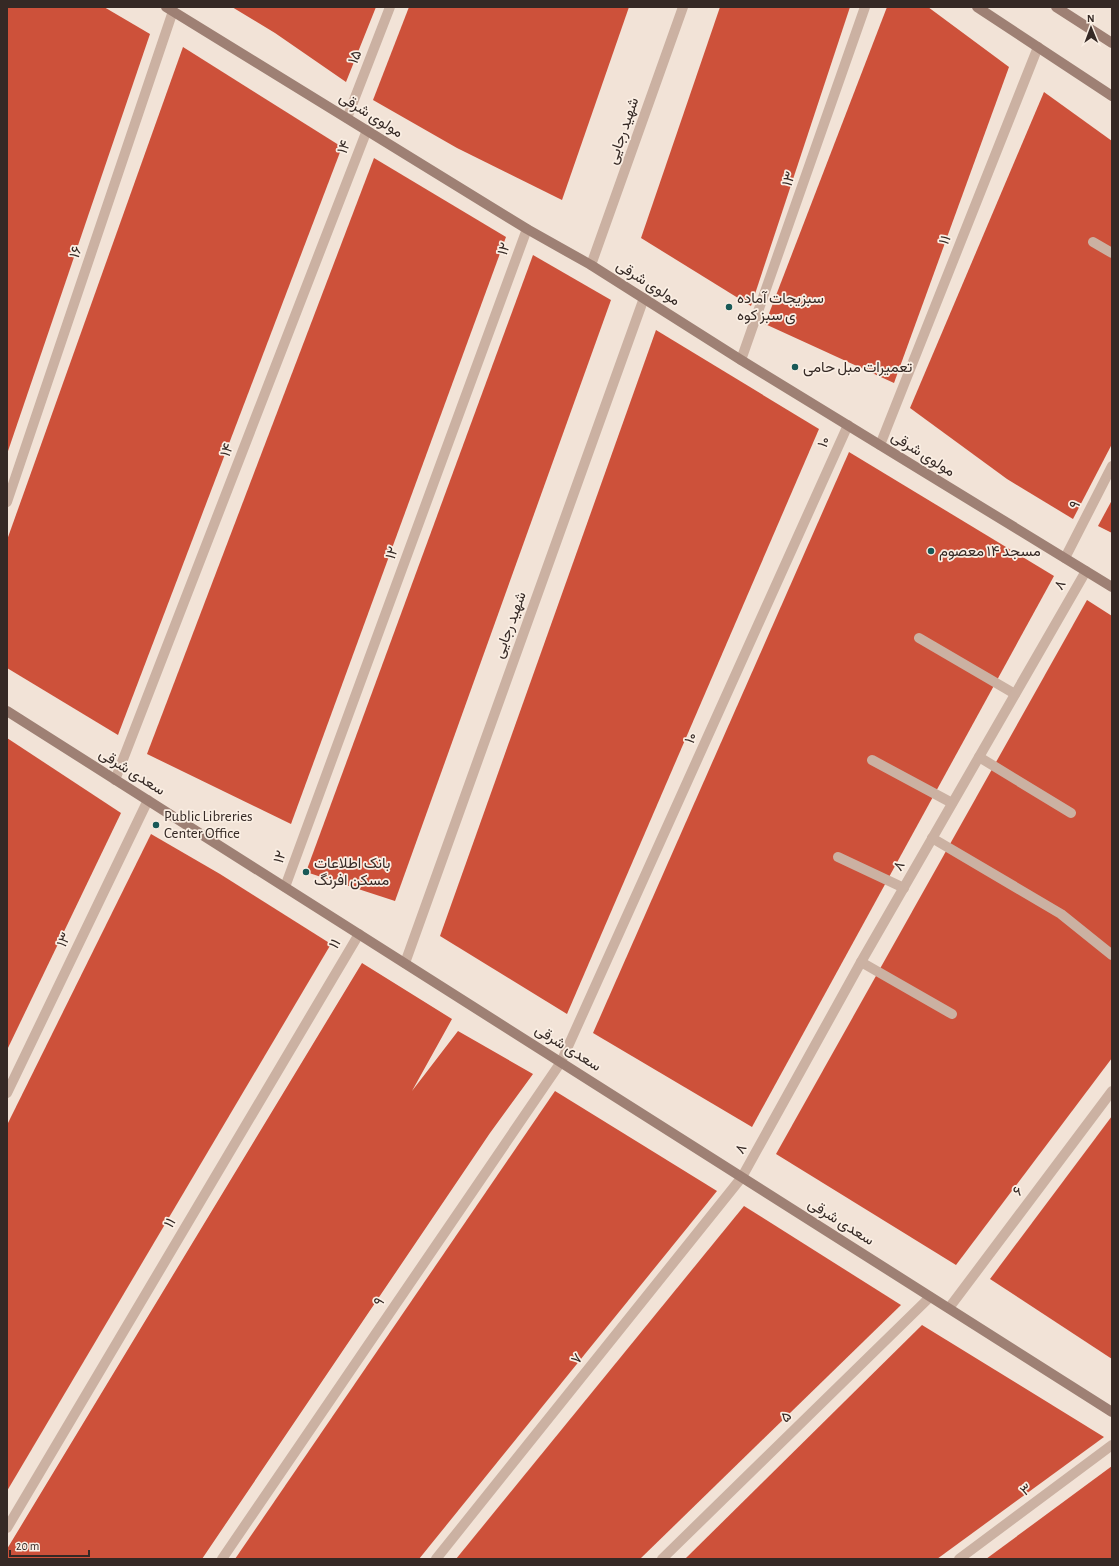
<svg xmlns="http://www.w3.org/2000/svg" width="1119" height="1566" viewBox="0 0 1119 1566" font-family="'Alegreya Sans',Vazirmatn,sans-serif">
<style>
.building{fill:#cd513a}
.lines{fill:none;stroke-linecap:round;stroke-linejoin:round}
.service{stroke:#cbb1a2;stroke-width:10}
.minor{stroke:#cbb1a2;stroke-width:10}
.secondary{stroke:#9e8074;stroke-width:10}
.poi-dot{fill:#195957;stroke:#faeee3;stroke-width:1.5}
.labels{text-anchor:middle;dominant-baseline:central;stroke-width:3.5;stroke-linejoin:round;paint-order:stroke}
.street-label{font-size:15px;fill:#352925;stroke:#faeee3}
.poi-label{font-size:15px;fill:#352925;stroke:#faeee3;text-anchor:start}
</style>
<rect width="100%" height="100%" fill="#f2e3d7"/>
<!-- building -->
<g class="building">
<polygon points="7,7 104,7 150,34 7,454"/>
<polygon points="232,7 376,7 346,82 275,33"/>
<polygon points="409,7 629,7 562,200 457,148 373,100"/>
<polygon points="720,7 850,7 751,306 641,238"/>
<polygon points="887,7 928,7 1009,67 894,383 765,324"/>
<polygon points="183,47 342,147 118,735 7,668 7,540"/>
<polygon points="1044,92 1112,141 1112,444 1073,519 1007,479 910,408"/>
<polygon points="374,158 506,237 291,824 147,754"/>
<polygon points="533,255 611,300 395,901 306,872"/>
<polygon points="656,330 819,429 567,1014 440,936"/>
<polygon points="849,452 1054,576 752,1127 593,1033"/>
<polygon points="1112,500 1112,533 1098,526"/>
<polygon points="1087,600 1112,616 1112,1058 956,1265 776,1154"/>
<polygon points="7,738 121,813 7,1050"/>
<polygon points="151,834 220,874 331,944 7,1491 7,1125"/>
<polygon points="362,963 452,1019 412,1091 458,1031 533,1074 490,1133 202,1559 7,1559 7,1549"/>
<polygon points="555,1091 717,1191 419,1559 235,1559"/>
<polygon points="1112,1116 1112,1359 990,1279"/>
<polygon points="744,1206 901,1305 640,1559 456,1559"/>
<polygon points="922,1325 1104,1437 937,1559 685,1559"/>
<polygon points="1112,1466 1112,1559 986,1559"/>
</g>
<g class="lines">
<!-- service -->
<g class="service">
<polyline points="1093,242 1112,253"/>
<polyline points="919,638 1015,694"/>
<polyline points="979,757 1071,813"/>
<polyline points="872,760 952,803"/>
<polyline points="838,857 904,888"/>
<polyline points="861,962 952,1014"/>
</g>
<!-- minor -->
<g class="minor">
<polyline points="347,118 390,7"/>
<polyline points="591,265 683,7"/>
<polyline points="741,360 865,7"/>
<polyline points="880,445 1038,47"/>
<polyline points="7,502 173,11"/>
<polyline points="1065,558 1112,466"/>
<polyline points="115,780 367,130"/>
<polyline points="932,838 1061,914 1112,955"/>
<polyline points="285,887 527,229"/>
<polyline points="405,963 644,298"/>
<polyline points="7,1093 148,800"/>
<polyline points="949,1308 1112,1091"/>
<polyline points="7,1528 359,934"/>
<polyline points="222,1559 561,1062 848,425"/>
<polyline points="436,1559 742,1177 861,962 1086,571"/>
<polyline points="662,1559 930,1297"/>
<polyline points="959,1559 1112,1445"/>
</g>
<!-- secondary -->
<g class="secondary">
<polyline points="166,7 527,229 591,265 741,360 1112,587"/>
<polyline points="977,7 1112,96"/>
<polyline points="1056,7 1112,43"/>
<polyline points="7,711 1112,1412"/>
</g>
</g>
<!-- markers -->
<g class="poi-dot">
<circle cx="729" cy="307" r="4"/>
<circle cx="795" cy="367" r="4"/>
<circle cx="931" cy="551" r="4"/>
<circle cx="156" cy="825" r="4"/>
<circle cx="306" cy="872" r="4"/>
</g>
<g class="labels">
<!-- street labels -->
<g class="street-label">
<text transform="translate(355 57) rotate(-69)">۱۵</text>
<text transform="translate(371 115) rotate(32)">مولوی شرقی</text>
<text transform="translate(623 131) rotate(-71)">شهید رجایی</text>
<text transform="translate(344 147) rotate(-69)">۱۴</text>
<text transform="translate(789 179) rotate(-71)">۱۳</text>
<text transform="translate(945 240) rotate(-68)">۱۱</text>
<text transform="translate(504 249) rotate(-70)">۱۲</text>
<text transform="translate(76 252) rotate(-71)">۱۶</text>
<text transform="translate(648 283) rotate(32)">مولوی شرقی</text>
<text transform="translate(824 442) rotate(-66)">۱۰</text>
<text transform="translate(227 450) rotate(-69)">۱۴</text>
<text transform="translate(923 454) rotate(32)">مولوی شرقی</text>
<text transform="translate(1075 505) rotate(-63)">۹</text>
<text transform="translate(392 553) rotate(-70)">۱۲</text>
<text transform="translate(1060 585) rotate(-60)">۸</text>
<text transform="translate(510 625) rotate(-70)">شهید رجایی</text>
<text transform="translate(691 738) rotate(-66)">۱۰</text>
<text transform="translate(132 772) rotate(32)">سعدی شرقی</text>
<text transform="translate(280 857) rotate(-70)">۱۲</text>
<text transform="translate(899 866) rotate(-60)">۸</text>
<text transform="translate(64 940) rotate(-64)">۱۳</text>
<text transform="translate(335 944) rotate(-59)">۱۱</text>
<text transform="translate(568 1048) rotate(32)">سعدی شرقی</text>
<text transform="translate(741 1149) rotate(-61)">۸</text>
<text transform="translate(1018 1191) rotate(-53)">۶</text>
<text transform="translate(841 1222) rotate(32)">سعدی شرقی</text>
<text transform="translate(170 1223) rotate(-59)">۱۱</text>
<text transform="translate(379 1302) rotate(-56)">۹</text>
<text transform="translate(577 1359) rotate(-51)">۷</text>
<text transform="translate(786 1417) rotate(-44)">۵</text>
<text transform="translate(1026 1490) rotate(-37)">۳</text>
</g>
<!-- poi labels -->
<g class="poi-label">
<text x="737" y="298">سبزیجات آماده<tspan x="737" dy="17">ی سبز کوه</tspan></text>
<text x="803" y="367">تعمیرات مبل حامی</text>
<text x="939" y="551">مسجد ۱۴ معصوم</text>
<text x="164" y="816">Public Libreries<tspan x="164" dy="17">Center Office</tspan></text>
<text x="314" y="863">بانک اطلاعات<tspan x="314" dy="17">مسکن افرنگ</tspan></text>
</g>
</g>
<!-- border -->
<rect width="1119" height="1566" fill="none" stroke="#352925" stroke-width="16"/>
<!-- north arrow -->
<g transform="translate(1091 28) rotate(359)" stroke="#faeee3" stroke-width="3" paint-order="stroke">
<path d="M0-3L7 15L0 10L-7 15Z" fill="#352925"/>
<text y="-6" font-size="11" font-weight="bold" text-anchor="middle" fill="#352925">N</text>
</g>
<!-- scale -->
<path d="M10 1550v6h79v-6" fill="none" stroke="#352925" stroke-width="2"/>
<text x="16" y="1550" font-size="12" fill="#352925" stroke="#faeee3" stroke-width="3" paint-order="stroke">20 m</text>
</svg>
